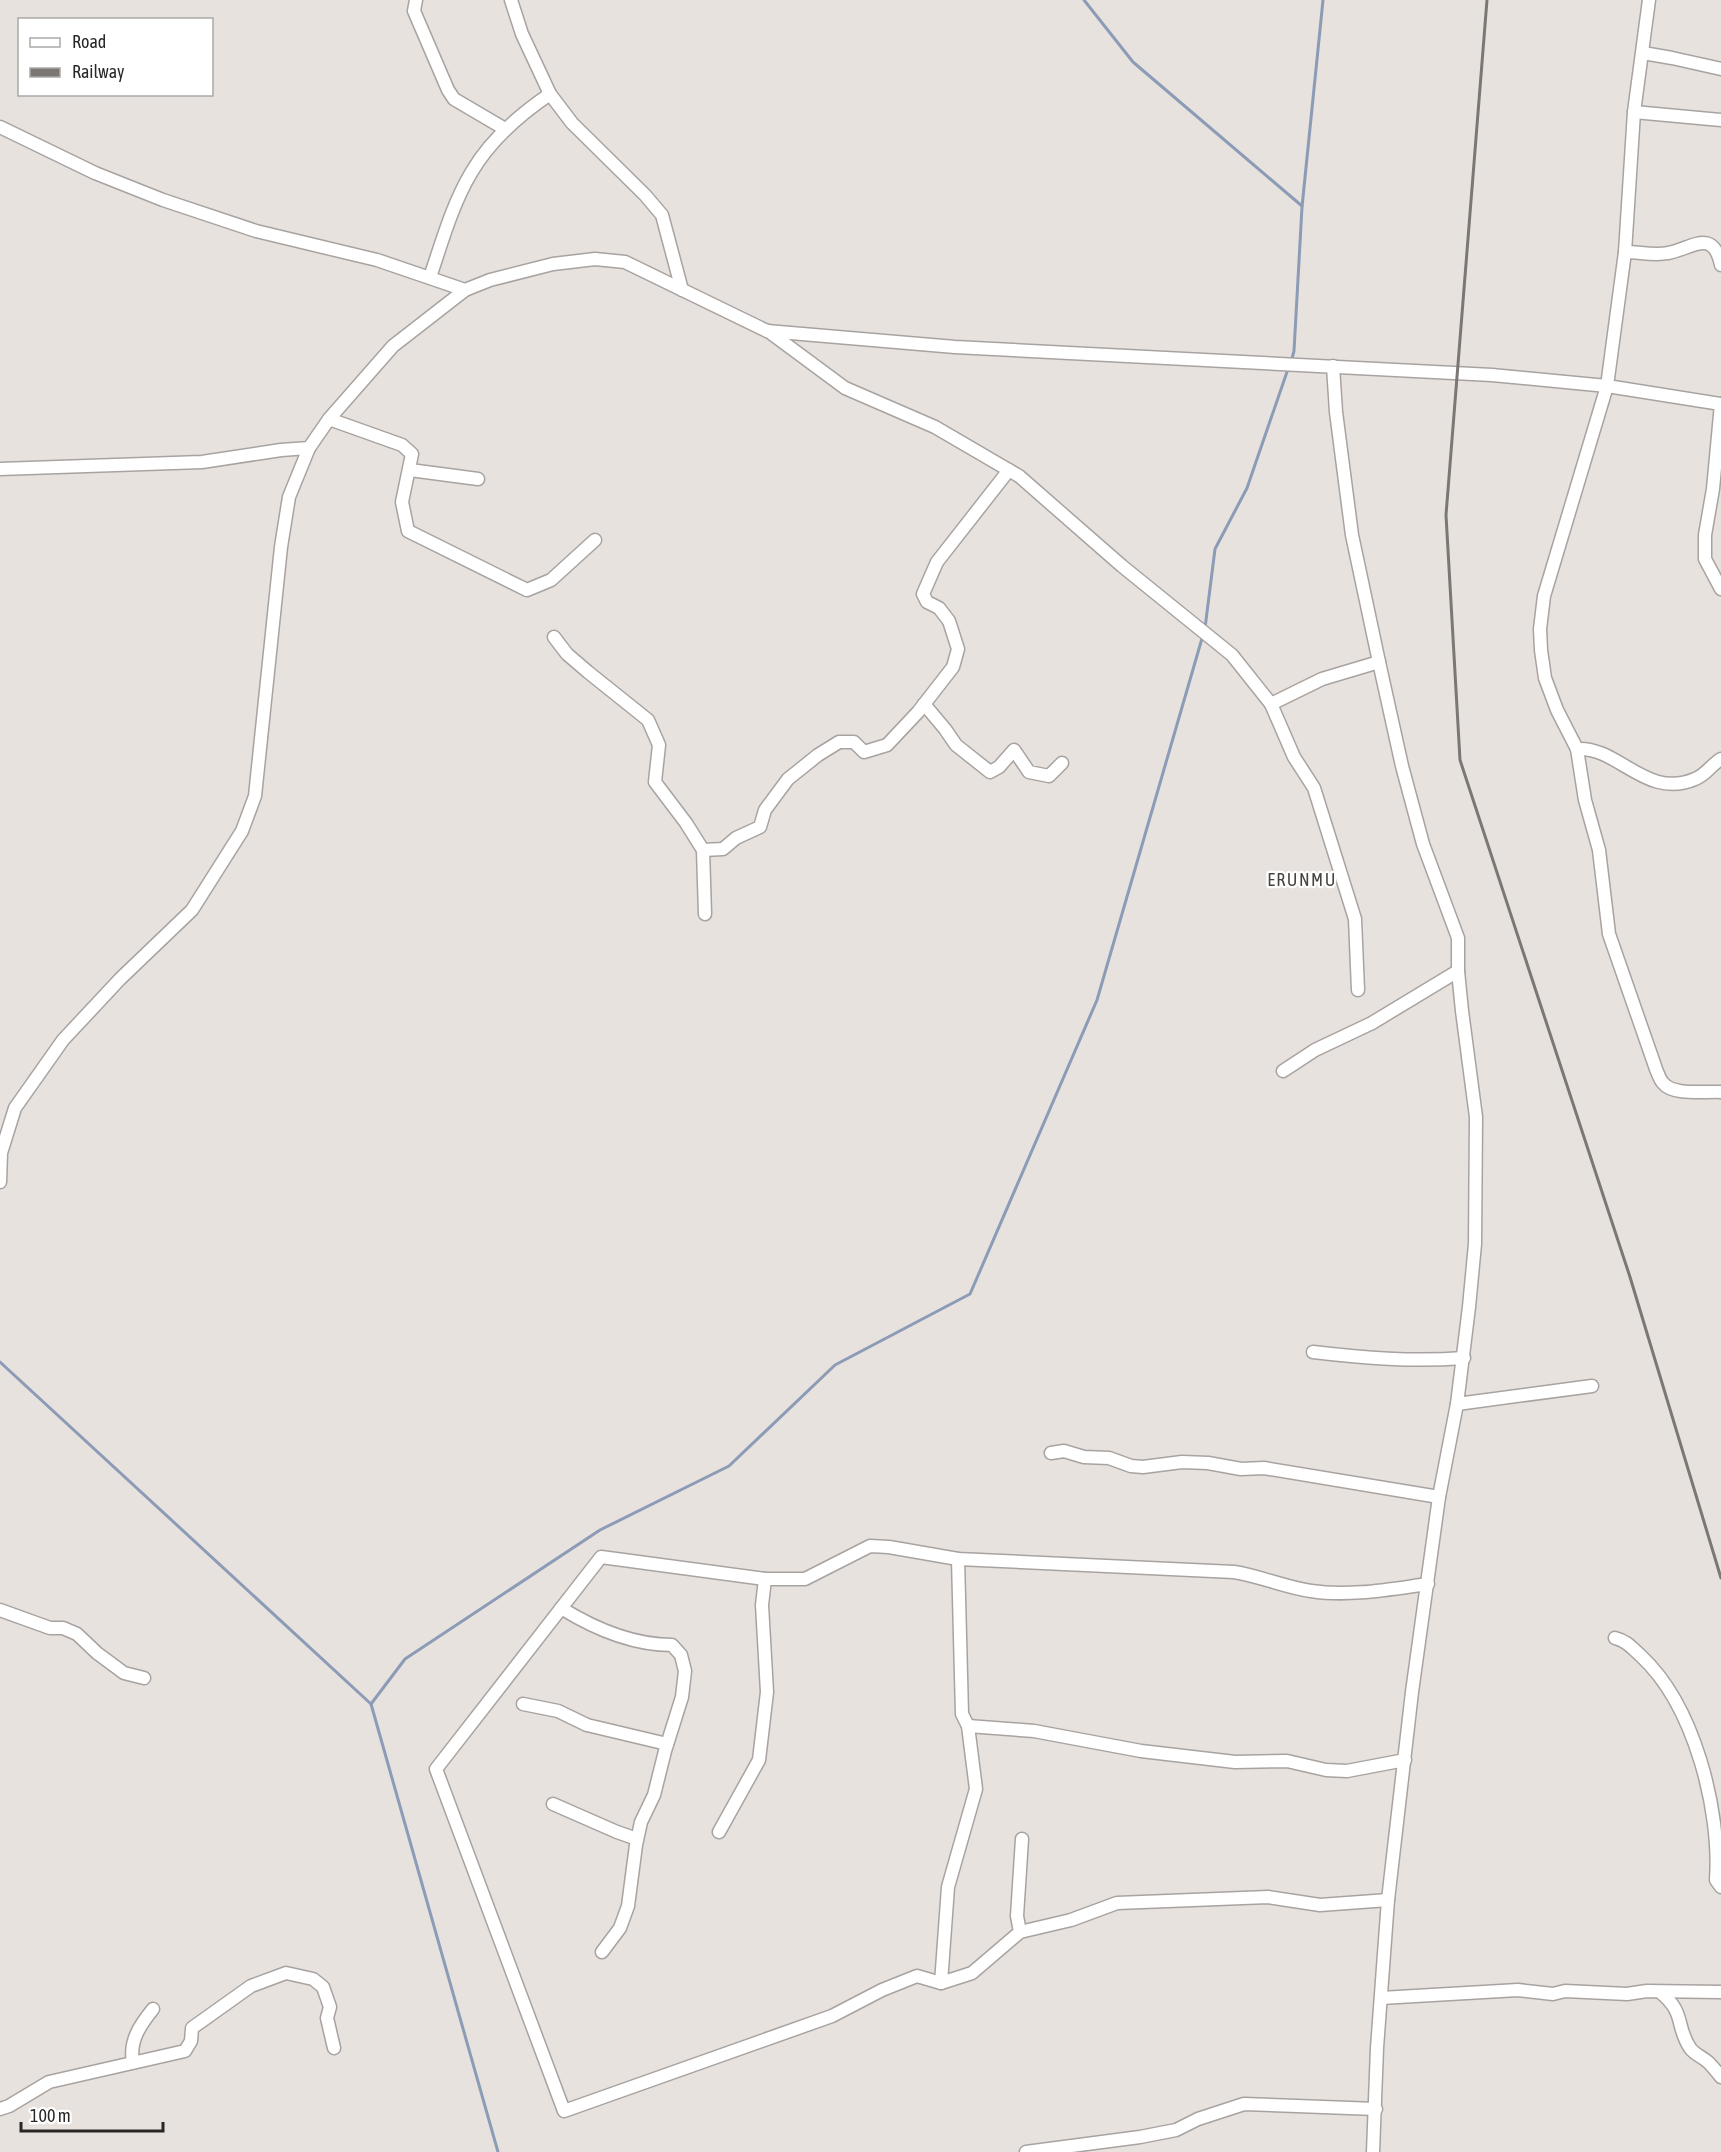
<svg xmlns="http://www.w3.org/2000/svg" width="1721" height="2152" viewBox="0 0 1721 2152" font-family="'Asap Condensed',sans-serif">
<style>
.lines{fill:none;stroke-linecap:round;stroke-linejoin:round}
.stream{stroke:#8c9bb6;stroke-width:3}
.minor-casing{stroke:#a8a3a0;stroke-width:15}
.minor{stroke:#fff;stroke-width:12}
.rail{stroke:#7a7774;stroke-width:3}
.labels{text-anchor:middle;dominant-baseline:central;stroke-width:4.5;stroke-linejoin:round;paint-order:stroke}
.quarter-label{font-size:18px;letter-spacing:1.5px;fill:#484341;stroke:#fff}
</style>
<rect width="100%" height="100%" fill="#e7e2de"/>
<g class="lines">
<!-- stream -->
<g class="stream">
<polyline points="1084,0 1133,62 1302,206"/>
<polyline points="1291,362 1294,351 1302,207 1323,0"/>
<polyline points="1205,628 1215,549 1247,488 1288,369"/>
<polyline points="0,1362 371,1704 498,2152"/>
<polyline points="371,1704 405,1659 600,1530 729,1466 835,1365 970,1294 1097,1000 1203,635"/>
</g>
<!-- minor casing -->
<g class="minor-casing">
<g id="minor">
<polyline points="416,0 414,11 448,90 454,99 505,129"/>
<polyline points="511,0 522,34 550,94 572,123 645,195 662,215 682,290"/>
<path d="M1649 0 1634 112 1625 252 1607 386 1544 596 1540 629 1541 650 1545 678 1557 710 1577 749 1585 800 1599 850 1609 934 1656 1069C1658 1074 1660 1080 1663 1083 1673 1096 1706 1091 1721 1092"/>
<polyline points="1643,53 1672,58 1721,69"/>
<polyline points="1634,112 1721,120"/>
<polyline points="0,127 95,173 163,200 256,231 377,260 465,290"/>
<path d="M1625 252C1639 252 1655 256 1668 253 1691 249 1713 227 1721 265"/>
<path d="M430 277C442 242 452 205 471 173 490 140 519 115 550 94"/>
<polyline points="768,331 845,388 935,427 1019,476 1122,566 1232,655 1271,704 1294,757 1314,788 1355,919 1358,990"/>
<polyline points="1333,366 1336,412 1352,535 1379,662 1402,766 1423,844 1458,938 1458,971 1462,1011 1476,1117 1475,1244 1469,1307 1457,1404 1439,1497 1412,1692 1388,1900 1377,2048 1373,2152"/>
<polyline points="1721,404 1713,489 1705,535 1705,559 1721,589"/>
<polyline points="329,419 402,445 412,454 402,502 408,531 527,590 551,580 595,540"/>
<polyline points="0,469 202,462 281,450 309,448 329,419 393,346 465,290 490,280 553,264 595,259 625,262 767,331 955,347 1492,375 1607,386 1721,404"/>
<polyline points="410,470 478,479"/>
<polyline points="554,637 567,654 588,672 648,720 659,745 655,782 686,823 703,850 723,849 736,838 760,827 765,810 788,779 818,755 839,742 854,742 864,752 887,745 918,712 953,667 958,649 949,621 939,608 927,602 923,594 937,562 1009,470"/>
<polyline points="924,704 945,729 956,745 990,772 999,767 1014,750 1029,772 1049,776 1062,763"/>
<polyline points="1271,704 1322,679 1379,662"/>
<path d="M1577 749C1618 746 1646 800 1695 779 1706 775 1712 764 1721 759"/>
<polyline points="703,850 705,914"/>
<polyline points="1283,1071 1315,1050 1372,1023 1458,971"/>
<polyline points="0,1182 1,1153 15,1108 63,1040 120,979 192,910 242,831 255,796 281,547 289,497 309,448"/>
<path d="M1313 1352C1364 1358 1413 1362 1464 1358"/>
<polyline points="1457,1404 1592,1386"/>
<polyline points="1051,1453 1064,1451 1084,1457 1109,1458 1131,1466 1143,1467 1182,1462 1208,1463 1241,1469 1264,1468 1439,1497"/>
<path d="M561 1608C595 1629 632 1645 672 1645L681 1655 685 1671 682 1697 665 1751 654 1795 641 1822 636 1845 628 1906 620 1928 602 1952"/>
<polyline points="0,1610 50,1628 63,1628 77,1634 97,1653 124,1673 144,1678"/>
<path d="M1615 1638C1627 1641 1632 1648 1641 1656 1694 1705 1721 1810 1716 1880L1721 1887"/>
<polyline points="523,1704 558,1711 587,1725 667,1744"/>
<polyline points="968,1726 1034,1731 1141,1751 1235,1762 1287,1761 1326,1770 1347,1771 1405,1760"/>
<polyline points="553,1804 617,1832 637,1839"/>
<polyline points="719,1832 759,1760 767,1692 762,1605 765,1579"/>
<path d="M1388 1900 1320 1905 1268 1897 1117 1903 1071 1920 1020 1932 972 1973 941 1983 917 1976 882 1990 832 2016 564 2111 436 1769 601 1557 765 1579H805L870 1546 889 1547 958 1559 1234 1572C1260 1576 1284 1587 1311 1591 1349 1597 1391 1589 1428 1584"/>
<polyline points="1020,1932 1017,1916 1022,1839"/>
<polyline points="941,1983 948,1887 976,1789 968,1726 962,1714 958,1559"/>
<path d="M1660 1992C1686 2013 1675 2025 1690 2048 1695 2055 1703 2057 1709 2063 1713 2067 1717 2072 1721 2077"/>
<polyline points="1381,1998 1518,1990 1553,1994 1565,1991 1627,1994 1647,1991 1721,1992"/>
<path d="M133 2062C129 2041 140 2025 153 2009"/>
<polyline points="0,2109 9,2106 49,2082 185,2051 191,2041 192,2028 251,1986 286,1973 313,1979 323,1987 330,2007 327,2018 334,2048"/>
<polyline points="1026,2152 1140,2137 1176,2130 1198,2119 1244,2104 1376,2109"/>
</g>
</g>
<!-- minor -->
<use href="#minor" class="minor"/>
<!-- rail -->
<polyline class="rail" points="1487,0 1446,515 1460,760 1630,1277 1721,1578"/>
</g>
<g class="labels">
<!-- quarter labels -->
<g class="quarter-label">
<text x="1302" y="879">ERUNMU</text>
</g>
</g>
<!-- legend -->
<rect x="18" y="18" width="195" height="78" fill="#ffffff" stroke="#a9a9a8" stroke-width="1.5"/>
<rect x="30" y="38" width="30" height="9" fill="#ffffff" stroke="#a9a9a8" stroke-width="1.5"/>
<text x="72" y="48" font-size="18" fill="#292726">Road</text>
<rect x="30" y="68" width="30" height="9" fill="#7a7774" stroke="#a9a9a8" stroke-width="1.5"/>
<text x="72" y="78" font-size="18" fill="#292726">Railway</text>
<!-- scale -->
<path d="M21 2122v9h142v-9" fill="none" stroke="#292726" stroke-width="3"/>
<text x="30" y="2122" font-size="18" fill="#292726" stroke="#ffffff" stroke-width="4.5" paint-order="stroke">100 m</text>
</svg>
